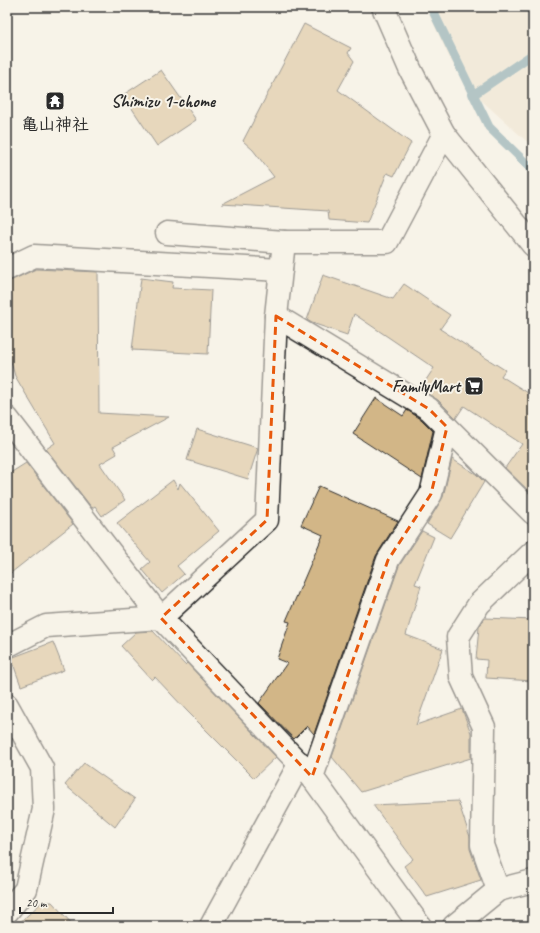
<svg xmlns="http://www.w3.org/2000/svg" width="540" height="933" viewBox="0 0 540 933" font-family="Caveat,'Klee One',sans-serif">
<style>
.built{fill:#ece1cb}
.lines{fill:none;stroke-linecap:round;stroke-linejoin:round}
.stream{stroke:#628f9c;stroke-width:9}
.building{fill:#d2b687;stroke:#2b2b2b}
.minor-casing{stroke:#2b2b2b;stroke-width:25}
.minor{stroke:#f7f3e8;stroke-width:22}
.marked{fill:none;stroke:#e8590c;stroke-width:3;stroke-dasharray:8 5;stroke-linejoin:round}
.labels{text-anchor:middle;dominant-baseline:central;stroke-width:4;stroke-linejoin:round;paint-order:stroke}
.poi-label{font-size:17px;font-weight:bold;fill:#2b2b2b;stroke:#f7f3e8}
.neighbourhood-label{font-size:18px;font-weight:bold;fill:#2b2b2b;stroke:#f7f3e8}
</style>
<rect width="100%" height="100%" fill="#f7f3e8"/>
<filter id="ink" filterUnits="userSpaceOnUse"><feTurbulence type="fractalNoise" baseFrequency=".025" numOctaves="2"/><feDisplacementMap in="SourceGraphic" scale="8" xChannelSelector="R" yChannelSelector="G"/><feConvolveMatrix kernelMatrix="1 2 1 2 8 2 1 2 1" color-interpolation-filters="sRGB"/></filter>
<g filter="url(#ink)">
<!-- built -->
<polygon class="built" points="426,7 533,7 533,147 481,100 450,59"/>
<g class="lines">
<!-- stream -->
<g class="stream">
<polyline points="431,7 489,127 533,170"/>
<polyline points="473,95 533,54"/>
</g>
</g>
<!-- building -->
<g class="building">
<polygon points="304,24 351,48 348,53 354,61 338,90 411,143 394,176 387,173 367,223 329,220 328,211 222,204 274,177 253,150 243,141"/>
<polygon points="161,70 196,120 157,146 123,95"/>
<polygon points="36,269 98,272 99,413 169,417 113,447 117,454 100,464 125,500 102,516 95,506 92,508 46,449 55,443 15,376 7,348 7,281 12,280"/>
<polygon points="323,275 393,299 404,284 450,315 440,329 505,370 501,376 533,396 533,495 505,468 522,444 464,406 456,418 438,400 420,389 434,368 354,314 347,335 312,323 307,320"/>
<polygon points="141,278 173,282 172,288 211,290 208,354 132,350"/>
<polygon points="376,398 403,416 407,410 421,419 433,431 422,479 353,434"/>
<polygon points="197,429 258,448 248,479 187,460"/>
<polygon points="452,459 476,474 484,482 450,538 427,524 443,497"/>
<polygon points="26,463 73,524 7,576 7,475"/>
<polygon points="173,480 178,489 180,483 219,531 177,566 184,574 162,593 142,569 150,562 117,523"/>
<polygon points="319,486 398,521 376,556 314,734 307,726 294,739 259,703 287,663 277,659 290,622 286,621 323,535 301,525"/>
<polygon points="422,531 434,537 415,584 421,586 406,635 443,649 416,725 462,709 471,733 471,758 361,792 332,757 399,566"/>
<polygon points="485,618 533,620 533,681 486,678 487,660 476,659 479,627"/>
<polygon points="153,631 185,665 187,663 276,757 254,778 187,711 155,677 152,680 121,646 136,632"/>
<polygon points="53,642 64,670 21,686 11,658"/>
<polygon points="84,763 135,799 115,827 65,785"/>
<polygon points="458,801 470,837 470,849 481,880 427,897 404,866 413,859 373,805"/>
<polygon points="42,902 52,902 74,926 16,926"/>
</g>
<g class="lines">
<!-- minor casing -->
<g class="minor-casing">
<g id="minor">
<polyline points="383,7 410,69 444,134 533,245"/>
<polyline points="167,233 284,242 387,242 444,134"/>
<polyline points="7,269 34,256 281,270"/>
<polyline points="276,316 429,409 533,513"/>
<polyline points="7,418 161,618 312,777 420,926"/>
<polyline points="7,646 46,626 161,618 267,520 276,316 284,242"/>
<polyline points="7,705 42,768 44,809 26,889 7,912"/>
<polyline points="312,777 388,560 431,494 447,427"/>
<polyline points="498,890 482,845 484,727 461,677 458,637 479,604 533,552"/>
<polyline points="211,926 300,763"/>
<polyline points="454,926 498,890 533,881"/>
</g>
</g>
<!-- minor -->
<use href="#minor" class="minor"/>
</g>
</g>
<!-- marked area -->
<path d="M0 0H540V933H0ZM276 316 429 409 447 427 431 494 388 560 312 777 161 618 267 520Z" fill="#f7f3e8" fill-opacity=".55" fill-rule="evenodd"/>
<path class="marked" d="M276 316 429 409 447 427 431 494 388 560 312 777 161 618 267 520Z"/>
<!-- icons -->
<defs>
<g id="temple-square" transform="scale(1)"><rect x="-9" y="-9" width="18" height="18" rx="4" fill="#2b2b2b" stroke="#f7f3e8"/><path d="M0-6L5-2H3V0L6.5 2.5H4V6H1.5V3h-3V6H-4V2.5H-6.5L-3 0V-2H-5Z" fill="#fff"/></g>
<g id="supermarket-square" transform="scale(1)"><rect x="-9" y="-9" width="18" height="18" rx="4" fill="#2b2b2b" stroke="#f7f3e8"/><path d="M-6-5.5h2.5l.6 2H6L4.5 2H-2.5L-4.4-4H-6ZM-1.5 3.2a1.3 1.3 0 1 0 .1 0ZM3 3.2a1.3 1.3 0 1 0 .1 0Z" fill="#fff"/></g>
</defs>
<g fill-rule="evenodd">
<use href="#temple-square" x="55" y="101"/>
<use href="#supermarket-square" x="474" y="386"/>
</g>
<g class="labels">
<!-- poi labels -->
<g class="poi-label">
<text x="55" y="124">亀山神社</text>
<text x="460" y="386" text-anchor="end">FamilyMart</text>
</g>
<!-- neighbourhood labels -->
<g class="neighbourhood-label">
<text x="163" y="101">Shimizu 1-chome</text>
</g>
</g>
<!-- margin -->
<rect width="540" height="933" fill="none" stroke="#f7f3e8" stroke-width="24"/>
<rect x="12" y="12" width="516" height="909" fill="none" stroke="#2b2b2b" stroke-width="1.5" filter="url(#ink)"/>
<!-- scale -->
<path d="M20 907v6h93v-6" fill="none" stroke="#2b2b2b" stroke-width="2"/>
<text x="26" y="907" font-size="12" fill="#2b2b2b" stroke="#f7f3e8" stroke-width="3" paint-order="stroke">20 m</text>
</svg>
